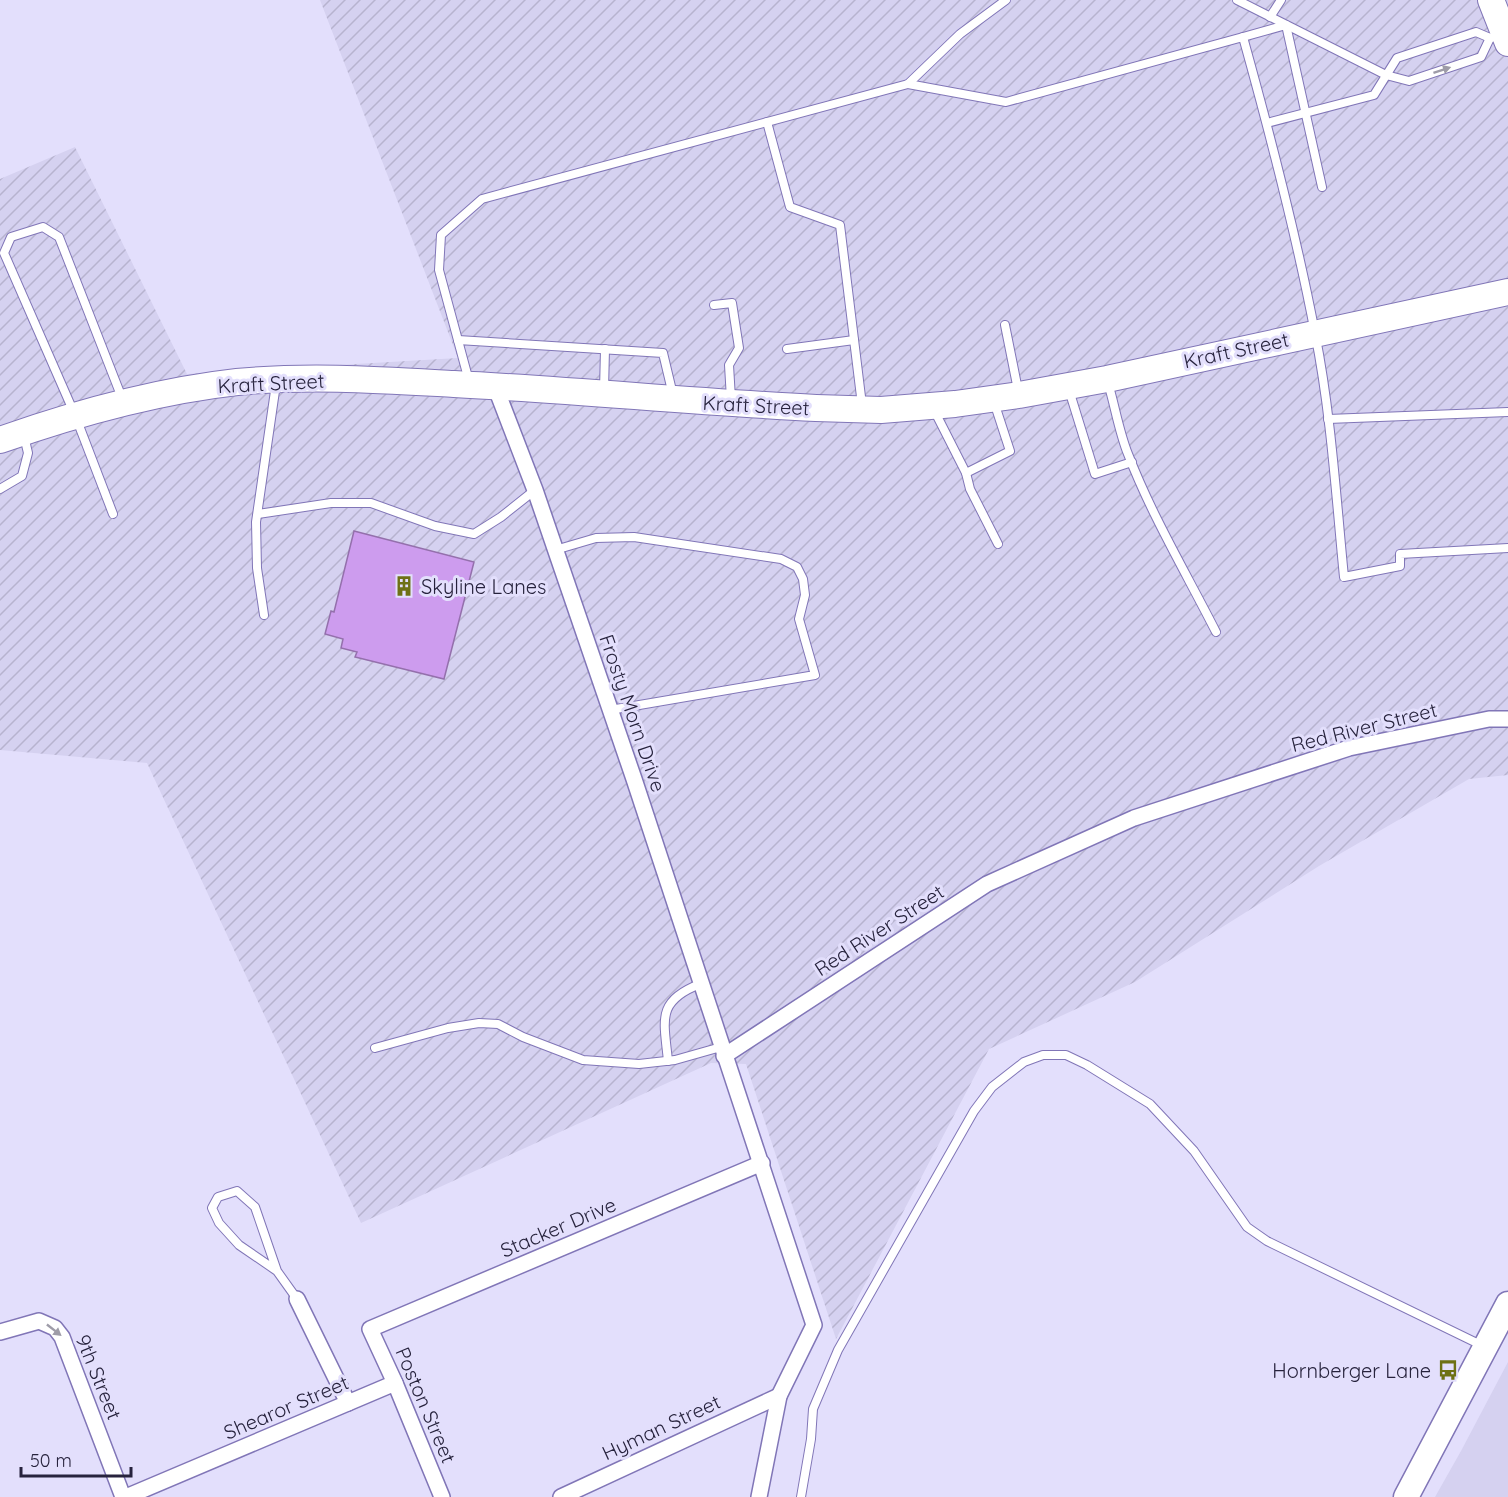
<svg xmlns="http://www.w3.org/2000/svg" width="1508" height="1497" viewBox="0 0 1508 1497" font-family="Quicksand,sans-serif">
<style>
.built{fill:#d5d1f0}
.industrial{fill:url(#industrial-furrows)}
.building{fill:#cd9cee;stroke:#9470ac;stroke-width:1.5}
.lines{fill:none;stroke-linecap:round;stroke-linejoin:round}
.service-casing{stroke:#8176b7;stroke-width:10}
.minor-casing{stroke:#8176b7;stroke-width:18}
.primary-casing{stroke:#8176b7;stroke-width:27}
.trunk-casing{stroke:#8176b7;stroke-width:28}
.service{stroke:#fff;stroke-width:8}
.minor{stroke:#fff;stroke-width:15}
.primary{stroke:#fff;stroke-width:24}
.trunk{stroke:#fff;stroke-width:26}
.oneway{fill:#9e9ca8}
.labels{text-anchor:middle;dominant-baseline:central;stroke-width:6;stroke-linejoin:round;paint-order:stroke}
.street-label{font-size:20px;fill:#27233d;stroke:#e3dffc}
.poi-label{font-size:20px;fill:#27233d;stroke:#e3dffc;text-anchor:start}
</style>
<defs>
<pattern id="industrial-furrows" width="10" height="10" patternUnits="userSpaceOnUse" patternTransform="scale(1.5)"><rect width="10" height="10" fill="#d5d1f0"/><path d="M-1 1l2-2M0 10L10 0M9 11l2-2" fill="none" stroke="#b7b3cf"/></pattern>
</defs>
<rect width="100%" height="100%" fill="#e3dffc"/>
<!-- built -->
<polygon class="built" points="1508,1362 1508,1497 1435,1497 1461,1451"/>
<!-- industrial -->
<polygon class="industrial" points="320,0 1508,0 1508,775 1469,779 1319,866 1135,982 989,1049 836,1339 746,1064 711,1063 361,1223 147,763 0,750 0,179 75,147 187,374 458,358"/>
<!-- building -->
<polygon class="building" points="354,531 474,562 444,679 355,657 357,652 341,648 343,639 325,634 331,611 334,612"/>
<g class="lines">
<!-- service casing -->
<g class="service-casing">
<g id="service">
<polyline points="1237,0 1386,75 1409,81 1481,57 1490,38"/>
<polyline points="1270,17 1281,0"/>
<polyline points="1243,37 1286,25 1322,187"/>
<path d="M908 84 1006 102 1243 37C1270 134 1296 233 1315 333 1331 413 1336 496 1344 577L1400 566V554L1508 548"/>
<polyline points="767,122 790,207 840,225 862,405"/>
<polyline points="1267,123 1374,95 1397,58 1476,32 1490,38 1494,37"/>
<polyline points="714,305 732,303 739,348 729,365 731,399"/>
<polyline points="1005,325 1018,390"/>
<polyline points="458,340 663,353 673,395"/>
<polyline points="787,349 854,340"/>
<polyline points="469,381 439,270 441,235 482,199 908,84 960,34 1006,0"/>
<path d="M1108 383C1115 406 1119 432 1128 454 1152 516 1186 573 1216 632"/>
<polyline points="604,390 605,349"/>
<polyline points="1069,390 1095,474 1132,462"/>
<polyline points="934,410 966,473 1010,451 994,402"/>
<polyline points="1328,419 1508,412"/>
<polyline points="966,473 970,489 998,544"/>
<polyline points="0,489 22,476 28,453 24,436"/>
<polyline points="113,514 75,415 4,253 11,237 43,227 59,237 122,398"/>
<polyline points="258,514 331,503 371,503 435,526 474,534 501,517 535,490"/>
<polyline points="555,550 596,538 634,537 781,559 797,567 803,579 805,595 799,619 815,675 610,710"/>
<polyline points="264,615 257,568 256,522 276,384"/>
<polyline points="375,1048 448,1028 479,1023 498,1024 523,1037 583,1060 639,1064 675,1060 721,1047"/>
<path d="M668 1061C664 1020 656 1001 700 984"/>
<polyline points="277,1271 255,1207 237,1191 218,1197 212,1208 219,1223 239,1245 277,1271 297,1299"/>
<polyline points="801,1497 811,1439 813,1409 838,1350 974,1111 992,1087 1024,1062 1043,1055 1066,1055 1087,1065 1150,1104 1194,1151 1247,1227 1267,1241 1481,1345"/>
</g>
</g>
<!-- minor casing -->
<g class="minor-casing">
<g id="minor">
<polyline points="495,386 535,490 634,779 814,1325 779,1396 759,1497"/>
<polyline points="724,1056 987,884 1134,818 1349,748 1489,719 1508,719"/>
<polyline points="297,1299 348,1403"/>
<polyline points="0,1332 39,1321 55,1328 62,1337 123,1497"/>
<polyline points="126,1497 395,1383"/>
<polyline points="442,1497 395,1383 370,1329 762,1163"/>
<polyline points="561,1497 779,1396"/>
</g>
</g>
<!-- primary casing -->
<g class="primary-casing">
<polyline id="primary" points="1406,1497 1508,1304"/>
</g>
<!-- trunk casing -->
<g class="trunk-casing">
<g id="trunk">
<polyline points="1491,0 1508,43"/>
<path d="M0 440C77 413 156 391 237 382 309 375 382 380 454 384 575 390 695 402 816 408L881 410 955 404 1019 395 1107 379 1508 292"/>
</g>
</g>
<!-- service -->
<use href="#service" class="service"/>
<!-- minor -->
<use href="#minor" class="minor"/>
<!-- primary -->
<use href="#primary" class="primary"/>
<!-- trunk -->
<use href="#trunk" class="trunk"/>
</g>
<!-- one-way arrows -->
<defs><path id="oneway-solid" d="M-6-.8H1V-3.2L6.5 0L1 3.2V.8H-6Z" transform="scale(1.5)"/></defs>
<g class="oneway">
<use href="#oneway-solid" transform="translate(1442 70) rotate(-18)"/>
<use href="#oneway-solid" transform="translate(54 1330) rotate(38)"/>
</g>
<!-- icons -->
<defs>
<g id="building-bare" transform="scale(1.62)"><path d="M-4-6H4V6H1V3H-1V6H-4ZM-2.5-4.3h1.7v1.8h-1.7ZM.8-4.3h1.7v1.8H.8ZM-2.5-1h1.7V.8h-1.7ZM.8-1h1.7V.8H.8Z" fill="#6e7115" stroke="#e3dffc" stroke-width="2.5" paint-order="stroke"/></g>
<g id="bus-bare" transform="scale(1.62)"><path d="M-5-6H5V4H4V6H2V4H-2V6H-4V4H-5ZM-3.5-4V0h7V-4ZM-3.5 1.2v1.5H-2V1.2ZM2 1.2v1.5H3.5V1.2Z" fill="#6e7115" stroke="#e3dffc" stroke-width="2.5" paint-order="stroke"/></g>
</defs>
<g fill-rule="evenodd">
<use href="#building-bare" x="404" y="586"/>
<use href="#bus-bare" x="1448" y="1370"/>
</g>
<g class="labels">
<!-- street labels -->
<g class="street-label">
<text transform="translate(1236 350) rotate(-12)">Kraft Street</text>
<text transform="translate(271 383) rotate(-3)">Kraft Street</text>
<text transform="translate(756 405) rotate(3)">Kraft Street</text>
<text transform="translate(633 713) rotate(71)">Frosty Morn Drive</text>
<text transform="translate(1364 727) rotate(-14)">Red River Street</text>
<text transform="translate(879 930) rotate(-33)">Red River Street</text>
<text transform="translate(558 1227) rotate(-23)">Stacker Drive</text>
<text transform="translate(99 1377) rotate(68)">9th Street</text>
<text transform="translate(426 1405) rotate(67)">Poston Street</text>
<text transform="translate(286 1407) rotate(-23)">Shearor Street</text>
<text transform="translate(661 1427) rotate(-25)">Hyman Street</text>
</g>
<!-- poi labels -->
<g class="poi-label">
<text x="421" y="586">Skyline Lanes</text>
<text x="1431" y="1370" text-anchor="end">Hornberger Lane</text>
</g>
</g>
<!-- scale -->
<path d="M21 1467v9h110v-9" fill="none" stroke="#27233d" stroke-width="3"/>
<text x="30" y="1467" font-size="18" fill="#27233d" stroke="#e3dffc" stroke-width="4.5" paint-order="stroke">50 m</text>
</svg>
